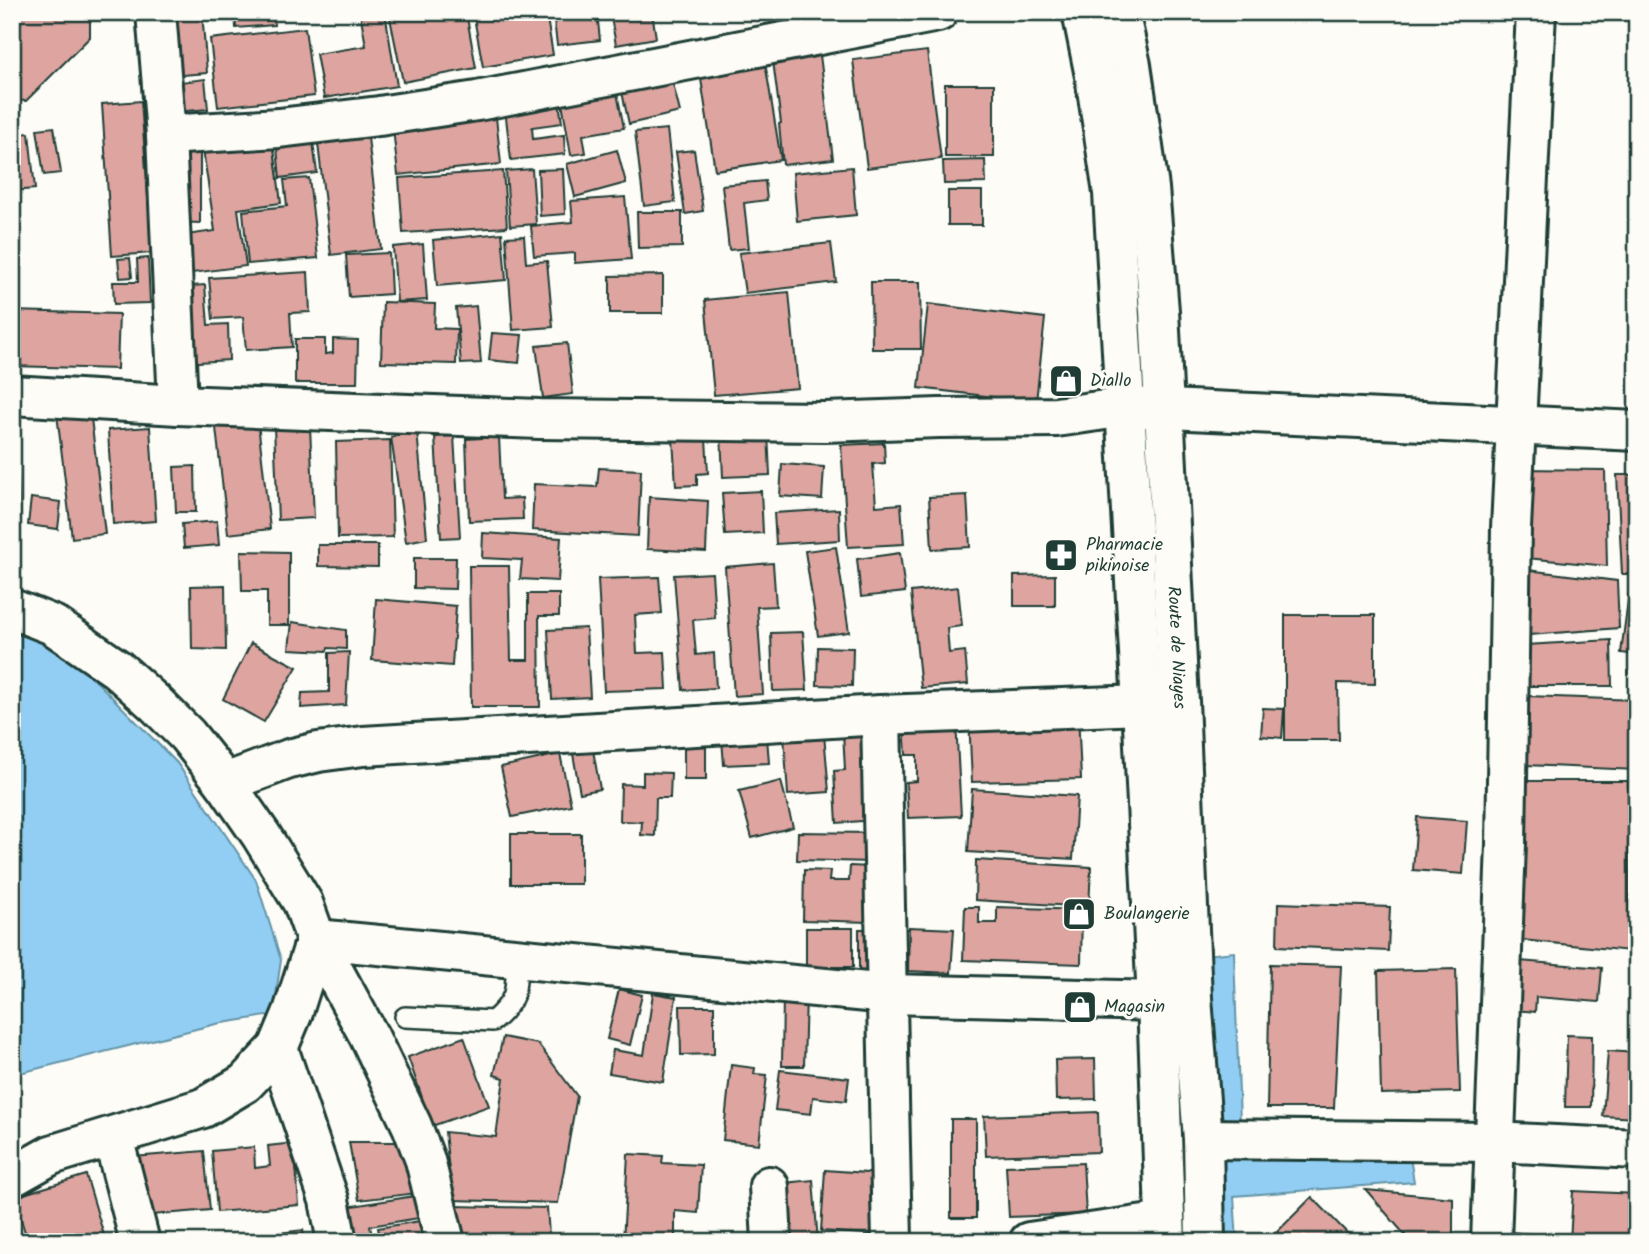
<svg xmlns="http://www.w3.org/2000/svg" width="1649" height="1254" viewBox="0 0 1649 1254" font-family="Kalam,sans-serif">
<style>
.water{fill:#92cef3;stroke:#6494a7;stroke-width:2}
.building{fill:#dea4a0;stroke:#1f3d34;stroke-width:2}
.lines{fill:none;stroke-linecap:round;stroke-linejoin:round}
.service-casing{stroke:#1f3d34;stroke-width:24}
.minor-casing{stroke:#1f3d34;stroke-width:44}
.secondary-casing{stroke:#1f3d34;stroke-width:44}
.service{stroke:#fdfcf7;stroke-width:19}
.minor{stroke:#fdfcf7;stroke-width:38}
.secondary{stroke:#fdfcf7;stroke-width:38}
.labels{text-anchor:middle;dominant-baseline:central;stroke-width:7;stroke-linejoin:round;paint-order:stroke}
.poi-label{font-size:18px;fill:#1f3d34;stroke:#fdfcf7;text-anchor:start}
.street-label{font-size:18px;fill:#1f3d34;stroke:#fdfcf7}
</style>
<rect width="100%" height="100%" fill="#fdfcf7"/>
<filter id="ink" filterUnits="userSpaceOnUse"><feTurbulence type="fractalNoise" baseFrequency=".0143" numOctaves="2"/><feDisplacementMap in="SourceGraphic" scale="14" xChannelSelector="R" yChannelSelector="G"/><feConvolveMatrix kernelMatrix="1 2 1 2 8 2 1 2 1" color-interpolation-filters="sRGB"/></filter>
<g filter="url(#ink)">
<!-- water -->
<g class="water">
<polygon points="12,629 43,637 98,683 177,763 256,880 281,960 273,1015 216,1024 12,1075"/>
<polygon points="1234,952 1240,1123 1407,1138 1414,1182 1234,1196 1237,1242 1153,1242 1144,961"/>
</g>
<!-- building -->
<g class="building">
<polygon points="12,12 90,12 90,37 26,101 12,100"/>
<polygon points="165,12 202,12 207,73 170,76"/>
<polygon points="235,12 273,12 274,25 236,28"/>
<polygon points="360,12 385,12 397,86 324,98 316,54 366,46"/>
<polygon points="394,12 466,12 476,68 403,82 389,13"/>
<polygon points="473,12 546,12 553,55 483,67"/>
<polygon points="553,12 597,12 600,40 557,45"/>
<polygon points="610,12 652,12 656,38 616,45"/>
<polygon points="305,28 314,96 218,107 210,39"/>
<polygon points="927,51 941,159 867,168 853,60"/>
<polygon points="820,55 833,159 783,165 779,124 781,123 773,61"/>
<polygon points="764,56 781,160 715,170 699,66"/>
<polygon points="205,79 208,109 175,112 172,83"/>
<polygon points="672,80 680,112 629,124 622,92"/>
<rect x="945" y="84" width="49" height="73"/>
<polygon points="617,93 624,128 583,135 586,153 571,155 562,103"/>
<polygon points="141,101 152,253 112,256 102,104"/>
<polygon points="559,102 562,123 532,127 533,139 564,135 565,154 511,160 505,109"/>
<polygon points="495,108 501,164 398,175 392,119"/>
<polygon points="54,127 61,173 44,175 37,129"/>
<polygon points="367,129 381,249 331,255 317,135"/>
<polygon points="667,129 675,202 644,206 635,132"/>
<polygon points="29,133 35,189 12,191 12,135"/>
<polygon points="272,133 281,203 238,209 246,266 185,274 179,236 215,231 202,143"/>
<polygon points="312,134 317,173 280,178 276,138"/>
<polygon points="175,148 200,149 200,223 175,222"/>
<polygon points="617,150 626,183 575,197 567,164"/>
<polygon points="694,150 703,211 685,214 676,152"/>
<polygon points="985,160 986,183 944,184 943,161"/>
<polygon points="852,167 856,215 797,221 793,173"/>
<polygon points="532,169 536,224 510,226 506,171"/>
<polygon points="563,169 565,214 540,216 538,170"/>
<polygon points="503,171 507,227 403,233 399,178"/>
<polygon points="309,178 318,258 248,264 243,211 287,206 284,180"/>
<polygon points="765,181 767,200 744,203 749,248 729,250 722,185"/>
<rect x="948" y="191" width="34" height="34"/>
<polygon points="625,197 631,259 575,263 575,253 534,256 531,226 573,222 571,201"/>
<polygon points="637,212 682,212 682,247 638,248"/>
<polygon points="502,233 506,280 437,286 433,240"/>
<polygon points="524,236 526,263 547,261 553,327 513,330 506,237"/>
<polygon points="831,243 836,282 745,293 739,253"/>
<polygon points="423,244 427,300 397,302 393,247"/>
<polygon points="389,253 391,294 349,297 346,255"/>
<polygon points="130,258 132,277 120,278 118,259"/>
<polygon points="148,258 150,303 114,304 113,282 138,282 137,259"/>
<polygon points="308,272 310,312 290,313 292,347 246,350 243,317 213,319 209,278"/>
<polygon points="663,275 663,313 610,313 610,276"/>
<polygon points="871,282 920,282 921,349 872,349"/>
<polygon points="205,285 208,325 228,324 229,360 183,363 178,287"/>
<polygon points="789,292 798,388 714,395 705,300"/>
<polygon points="383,302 435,304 434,328 457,329 456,364 381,362"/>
<polygon points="928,304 1045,318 1036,402 919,388"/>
<polygon points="476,306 481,363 461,364 456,308"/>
<polygon points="12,311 119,314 117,369 12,366"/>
<polygon points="492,333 522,335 519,363 489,360"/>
<polygon points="295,339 325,339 325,354 333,353 333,339 358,340 357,383 295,383"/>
<polygon points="567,343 573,394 543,398 536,346"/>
<polygon points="90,410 105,534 72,538 57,414"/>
<polygon points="257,414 270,529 228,534 215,419"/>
<polygon points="12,425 17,425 19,518 12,518"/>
<polygon points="310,426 314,518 278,520 274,427"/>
<polygon points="150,427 156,521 113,524 108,430"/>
<polygon points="417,431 427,538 406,542 391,437"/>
<polygon points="768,433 770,475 723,477 721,435"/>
<polygon points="454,436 460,537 441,538 435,437"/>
<polygon points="499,437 502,499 522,498 523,519 469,521 466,439"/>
<polygon points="706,438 708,473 697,474 697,485 676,486 673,439"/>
<polygon points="390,440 393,537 338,538 336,442"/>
<polygon points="884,443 885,463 873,464 876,506 901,504 904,544 848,547 841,445"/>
<polygon points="782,464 824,467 822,499 780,496"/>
<polygon points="195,466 196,512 176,512 174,467"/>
<polygon points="599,468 641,470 638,536 532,530 534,484 597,487"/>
<polygon points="1519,469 1605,470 1607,566 1517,557"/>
<polygon points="1617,475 1637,475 1637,574 1622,574"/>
<polygon points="761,491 763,533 725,535 722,493"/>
<polygon points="967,495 970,547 932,549 929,497"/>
<polygon points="649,497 708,501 706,552 647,549"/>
<polygon points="31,498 61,502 58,529 28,525"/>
<polygon points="839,509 840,540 776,544 774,513"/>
<polygon points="217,521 219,545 184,548 182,524"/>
<polygon points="483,533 561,538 558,581 520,579 522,560 482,558"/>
<polygon points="318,545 378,545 378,567 318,566"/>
<polygon points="836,547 849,632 818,636 805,551"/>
<polygon points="241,551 289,552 289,625 267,625 267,591 242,591"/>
<polygon points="900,553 905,592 861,597 857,559"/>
<polygon points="414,558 456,558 455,589 414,588"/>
<polygon points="773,563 776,606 757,607 763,694 734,696 725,567"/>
<polygon points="469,566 509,566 511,660 528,660 528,594 559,594 559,616 539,616 540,707 471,707"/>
<polygon points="1519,569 1617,581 1619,628 1515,636"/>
<polygon points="712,573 715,618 693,620 696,655 714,653 716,688 683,690 674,575"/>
<polygon points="1055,575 1055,606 1014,606 1014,576"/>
<polygon points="659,577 662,613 635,615 637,653 665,652 667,689 604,691 598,579"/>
<polygon points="225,585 226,650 192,649 191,586"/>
<polygon points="1630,585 1637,585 1637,655 1621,653"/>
<polygon points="958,587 962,626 947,628 949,653 965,651 968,684 921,688 911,592"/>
<polygon points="376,599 456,606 452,666 372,660"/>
<polygon points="1285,615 1375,615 1375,684 1338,683 1339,740 1285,740"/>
<polygon points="292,622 346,630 346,649 328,648 327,651 289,649"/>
<polygon points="586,628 590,697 552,699 548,630"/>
<polygon points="803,632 807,690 773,691 771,633"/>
<polygon points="1611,640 1612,686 1528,686 1526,645"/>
<polygon points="251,643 297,667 264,722 223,699"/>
<polygon points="818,647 853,648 852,686 817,685"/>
<polygon points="349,652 346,705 301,708 302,693 329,692 329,653"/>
<polygon points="1527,696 1637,700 1637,770 1526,765"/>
<polygon points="1263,708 1284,709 1282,738 1261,736"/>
<polygon points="1078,712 1081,779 972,782 969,717"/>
<polygon points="956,721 961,816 908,818 906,782 917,781 917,755 906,755 904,724"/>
<polygon points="867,731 874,820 837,823 834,771 845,770 843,732"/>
<polygon points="824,734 829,792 788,795 784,736"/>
<rect x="684" y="737" width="22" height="43"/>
<polygon points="767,737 769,763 724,765 722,739"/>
<polygon points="593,750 600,789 580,793 573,754"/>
<polygon points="560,754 571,805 512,817 501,767"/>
<polygon points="643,772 671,773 670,798 656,798 655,836 641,835 642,822 620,821 621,784 643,785"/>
<polygon points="781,781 793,827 752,838 739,791"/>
<polygon points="1527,781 1628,781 1630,951 1522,940"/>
<polygon points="972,789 1077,796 1073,859 968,852"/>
<polygon points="1417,817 1467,821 1463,874 1413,870"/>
<polygon points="798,832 871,833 871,862 797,860"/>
<rect x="511" y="834" width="70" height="50"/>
<polygon points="976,860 1091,867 1089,907 975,900"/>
<polygon points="850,866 870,867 869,922 803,920 804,870 830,871 829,881 849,881"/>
<polygon points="1278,903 1390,907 1388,951 1277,946"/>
<polygon points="965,907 979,907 979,923 997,923 997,907 1082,910 1081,964 963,960"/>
<polygon points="909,927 954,929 951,973 908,971"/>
<rect x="806" y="928" width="47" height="39"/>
<polygon points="859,929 877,929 878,971 859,971"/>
<polygon points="1520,961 1602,968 1599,1002 1536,997 1535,1012 1516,1010"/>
<polygon points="1270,964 1341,966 1334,1108 1267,1108"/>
<polygon points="1456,969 1460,1092 1381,1094 1378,971"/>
<polygon points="1637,986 1637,1030 1632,1031"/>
<polygon points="619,989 642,995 630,1045 607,1039"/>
<polygon points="653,993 676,997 663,1082 609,1073 613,1050 644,1055"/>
<polygon points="783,995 806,995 804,1066 782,1066"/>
<polygon points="680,1006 714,1006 714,1054 681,1055"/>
<polygon points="1567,1035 1592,1036 1591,1107 1565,1107"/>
<polygon points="464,1037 489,1106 432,1126 408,1057"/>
<polygon points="503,1037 538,1044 577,1096 558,1203 452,1200 445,1132 496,1137 504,1078 494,1075"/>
<polygon points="1608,1051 1637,1053 1636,1118 1603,1116"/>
<polygon points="1095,1059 1096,1099 1056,1100 1055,1060"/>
<polygon points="731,1065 755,1068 754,1074 767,1075 759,1144 723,1140"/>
<polygon points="780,1070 849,1078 846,1101 813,1097 811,1114 775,1110"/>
<polygon points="1098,1112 1099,1152 986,1156 984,1116"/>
<rect x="951" y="1119" width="25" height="99"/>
<polygon points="349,1142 410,1142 418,1193 359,1200"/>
<polygon points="294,1143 299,1205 217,1212 212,1151 254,1147 255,1168 270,1166 268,1146"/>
<polygon points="204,1151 210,1210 140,1216 134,1157"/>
<polygon points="628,1154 663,1156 662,1163 701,1165 698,1213 675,1211 675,1242 623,1242"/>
<polygon points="1083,1163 1086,1214 1009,1217 1006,1166"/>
<polygon points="825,1170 881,1174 878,1235 821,1231"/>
<polygon points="86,1175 106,1242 28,1242 14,1197"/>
<polygon points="813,1180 818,1242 790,1242 784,1183"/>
<polygon points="1366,1190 1453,1198 1453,1242 1411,1242"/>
<polygon points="1573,1191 1637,1194 1637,1242 1570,1242"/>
<polygon points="421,1195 425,1217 370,1226 373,1242 340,1242 334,1209"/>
<polygon points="1312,1197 1356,1242 1269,1242 1268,1241"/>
<polygon points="454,1206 547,1208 549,1235 507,1237 507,1242 462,1242"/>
<polygon points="432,1219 436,1242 381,1242 378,1228"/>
<polygon points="303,1230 305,1242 229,1242 229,1239"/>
<polygon points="1510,1232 1555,1236 1554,1242 1510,1242"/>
</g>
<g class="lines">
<!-- service casing -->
<g class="service-casing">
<path id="service" d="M405 1017 493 1021C519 998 516 990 516 957"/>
</g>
<!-- minor casing -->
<g class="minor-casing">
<g id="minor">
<polyline points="156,12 166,135 178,405"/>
<polyline points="166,135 279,128 379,116 477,101 938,12"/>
<polyline points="12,395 178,405 539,419 825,422 939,418 1056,417 1126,407 1637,431"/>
<polyline points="12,609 53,625 117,669 155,703 187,735 225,783 261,835 303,903 316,939 369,1036 412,1126 425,1160 445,1242"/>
<polyline points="881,715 892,1242"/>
<polyline points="225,783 289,759 318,752 363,746 881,715 1142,705"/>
<polyline points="278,1048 329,1200 337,1242"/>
<polyline points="113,1137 140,1242"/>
<polyline points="1203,1139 1494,1142 1637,1149"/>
<polyline points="12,1177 51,1155 203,1108 245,1083 278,1048 293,1012 316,939 888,994 1157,1001"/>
<polyline points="769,1186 772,1242"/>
<polyline points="1029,1242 1165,1222"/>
<polyline points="1491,1242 1506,844 1511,528 1536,12"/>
</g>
</g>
<!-- secondary casing -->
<g class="secondary-casing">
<g id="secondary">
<polyline points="1082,12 1095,76 1113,193 1142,705 1157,1001 1166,1242"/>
<path id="s1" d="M1119 12 1131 65 1149 188 1159 311 1179 701 1192 998 1203 1139 1205 1242"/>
</g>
</g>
<!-- service -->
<use href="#service" class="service"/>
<!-- minor -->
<use href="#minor" class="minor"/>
<!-- secondary -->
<use href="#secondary" class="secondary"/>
</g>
</g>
<!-- icons -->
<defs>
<g id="shop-square" transform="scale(1.75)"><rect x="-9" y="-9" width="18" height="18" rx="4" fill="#1f3d34" stroke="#fdfcf7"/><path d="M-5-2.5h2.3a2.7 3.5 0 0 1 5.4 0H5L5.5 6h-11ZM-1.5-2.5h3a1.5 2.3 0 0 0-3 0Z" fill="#fff"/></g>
<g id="pharmacy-square" transform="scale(1.75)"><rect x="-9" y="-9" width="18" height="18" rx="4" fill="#1f3d34" stroke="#fdfcf7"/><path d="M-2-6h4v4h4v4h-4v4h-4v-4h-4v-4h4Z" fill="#fff"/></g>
</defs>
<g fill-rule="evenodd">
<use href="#shop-square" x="1066" y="381"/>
<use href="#pharmacy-square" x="1061" y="555"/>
<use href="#shop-square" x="1079" y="914"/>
<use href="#shop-square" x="1080" y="1007"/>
</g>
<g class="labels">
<!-- poi labels -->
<g class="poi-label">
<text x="1090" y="381">Diallo</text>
<text x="1086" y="545">Pharmacie<tspan x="1086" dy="21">pikinoise</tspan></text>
<text x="1104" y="914">Boulangerie</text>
<text x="1104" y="1007">Magasin</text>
</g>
<!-- street labels -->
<g class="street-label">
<text stroke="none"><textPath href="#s1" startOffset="639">Route de Niayes</textPath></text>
</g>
</g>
<!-- margin -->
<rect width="1649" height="1254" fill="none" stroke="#fdfcf7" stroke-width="42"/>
<rect x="21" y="21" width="1607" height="1212" fill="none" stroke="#1f3d34" stroke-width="2.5" filter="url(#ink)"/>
</svg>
